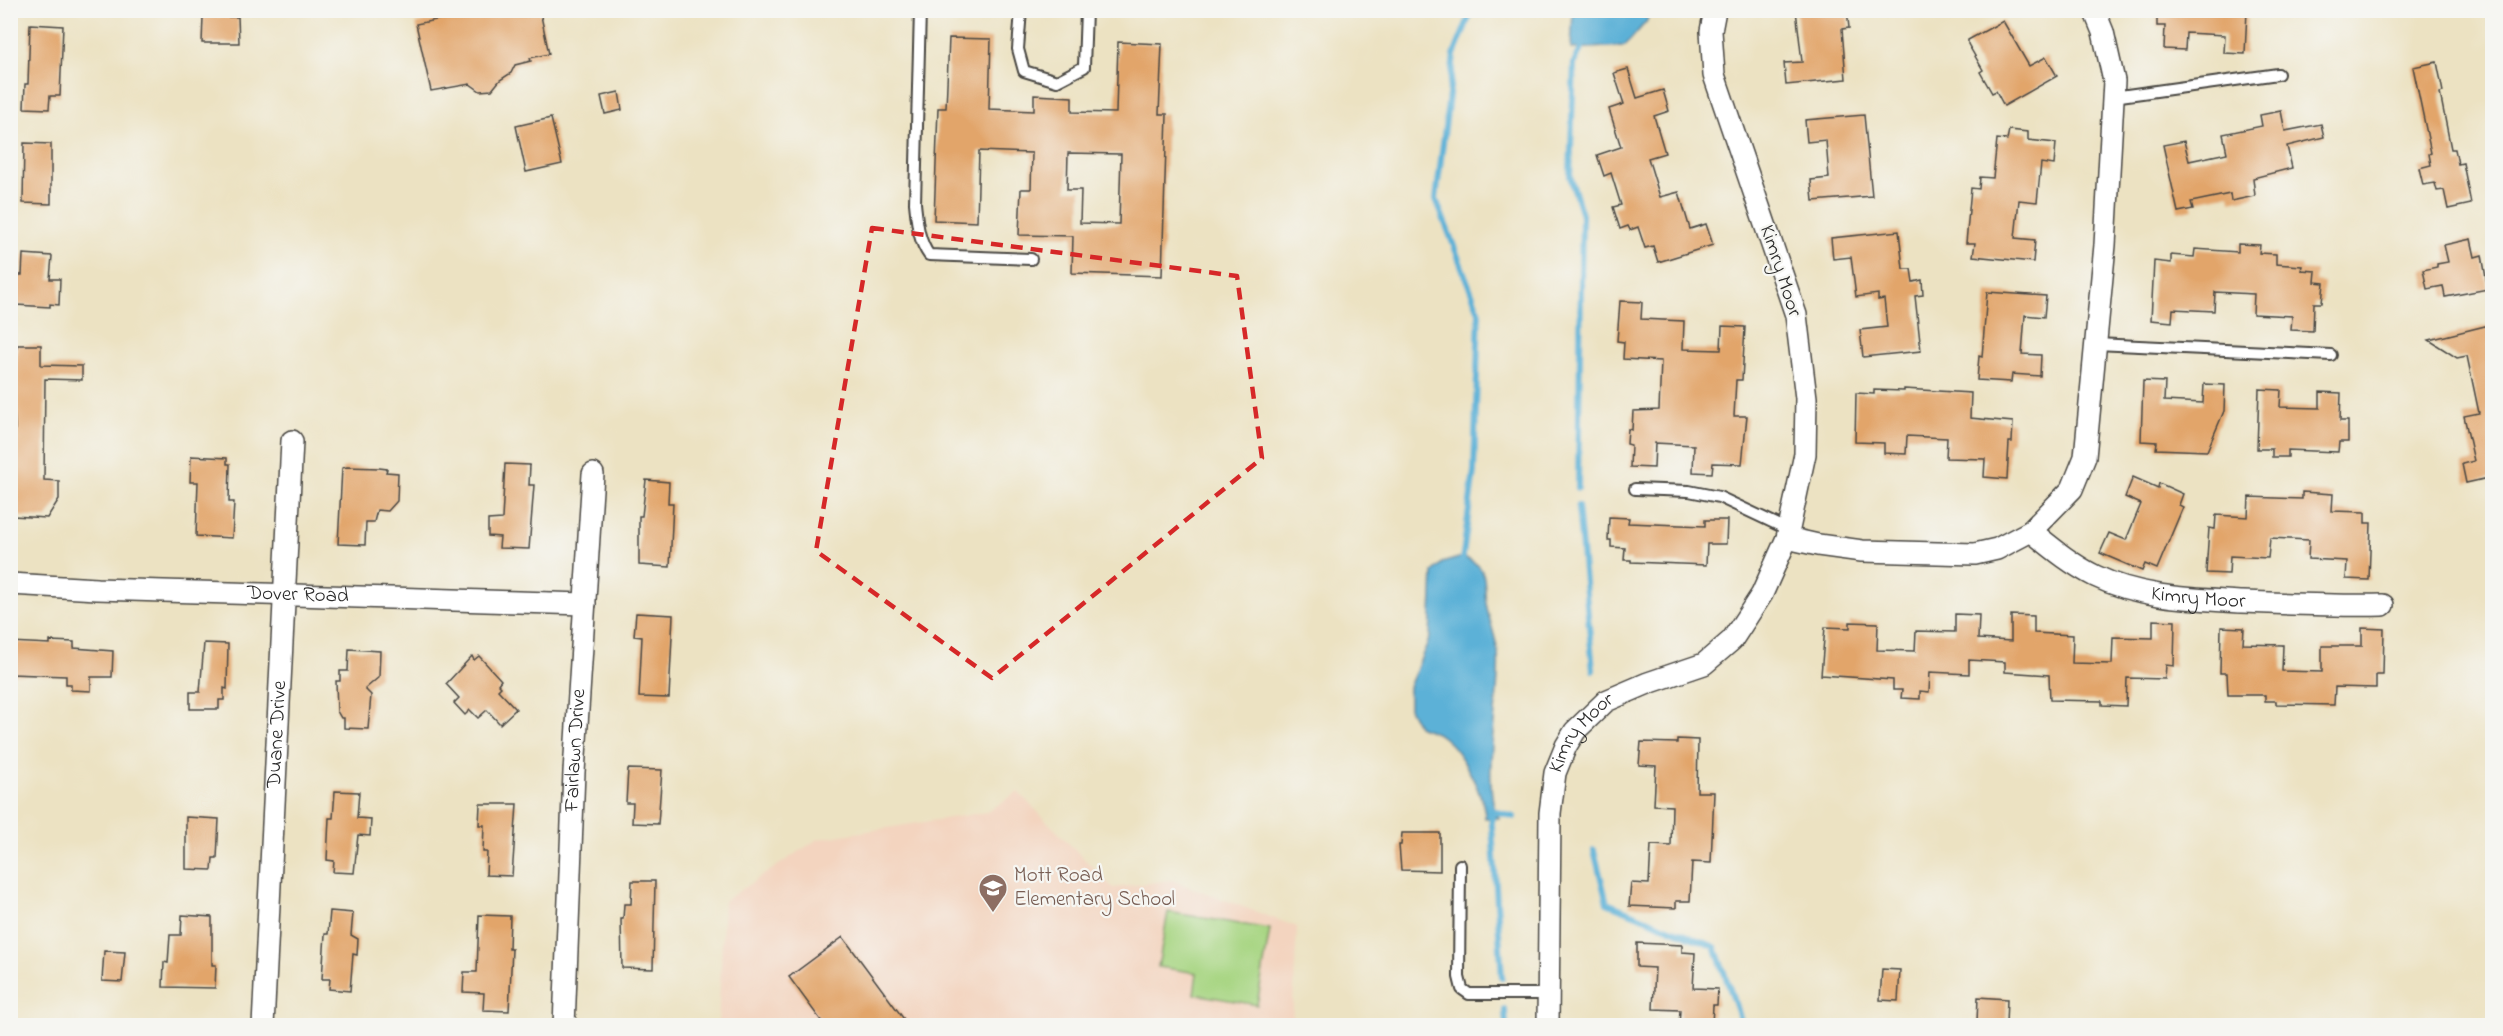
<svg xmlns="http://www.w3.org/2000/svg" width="2503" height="1036" viewBox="0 0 2503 1036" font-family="'Indie Flower',sans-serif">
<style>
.built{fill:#f3d4bf}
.green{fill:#a7d582;stroke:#698056;stroke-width:1.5}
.water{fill:#5bb1d7;stroke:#436e81;stroke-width:1.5}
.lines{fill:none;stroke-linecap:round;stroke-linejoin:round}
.stream{stroke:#5bb1d7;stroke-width:6}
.building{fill:#e2a56a;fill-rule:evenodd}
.lane-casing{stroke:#484642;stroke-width:14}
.street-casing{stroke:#484642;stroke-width:24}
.lane{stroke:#fff;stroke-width:10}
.street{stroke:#fff;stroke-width:21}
.marked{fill:none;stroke:#d62828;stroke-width:4.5;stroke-dasharray:12 8;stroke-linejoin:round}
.labels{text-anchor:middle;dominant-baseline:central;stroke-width:4.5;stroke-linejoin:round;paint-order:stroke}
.street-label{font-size:21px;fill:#2b2b2b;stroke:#f6f6f2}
.education-label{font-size:21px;fill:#785e54;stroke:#f6f6f2;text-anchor:start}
</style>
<rect width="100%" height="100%" fill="#f6f6f2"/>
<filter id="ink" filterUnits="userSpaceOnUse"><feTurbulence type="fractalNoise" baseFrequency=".0167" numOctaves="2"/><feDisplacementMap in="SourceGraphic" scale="12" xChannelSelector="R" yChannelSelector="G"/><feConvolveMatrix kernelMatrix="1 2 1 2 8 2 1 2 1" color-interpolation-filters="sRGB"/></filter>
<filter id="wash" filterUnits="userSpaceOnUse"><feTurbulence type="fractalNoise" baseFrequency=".008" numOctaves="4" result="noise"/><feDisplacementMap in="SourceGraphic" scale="24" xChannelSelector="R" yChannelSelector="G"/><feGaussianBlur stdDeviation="1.35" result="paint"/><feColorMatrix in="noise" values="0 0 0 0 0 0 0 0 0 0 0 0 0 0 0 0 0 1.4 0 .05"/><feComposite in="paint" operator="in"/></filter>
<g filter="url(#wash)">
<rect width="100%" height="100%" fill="#ece2c2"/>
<!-- built -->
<polygon class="built" points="1018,792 1113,888 1171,880 1297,927 1292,1025 718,1026 724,901 818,839 987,812"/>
<!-- green -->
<polygon class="green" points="1168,912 1270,929 1257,1005 1194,994 1197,973 1158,967"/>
<!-- water -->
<g class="water">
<polygon points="1573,11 1573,10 1649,11 1647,21 1625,46 1571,49"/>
<path d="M1462 557C1493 567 1481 582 1487 608 1490 623 1496 638 1498 653 1502 694 1479 786 1499 818H1485C1485 797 1462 752 1444 738 1438 732 1426 730 1418 726L1409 708V687L1430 637 1433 572 1442 563Z"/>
</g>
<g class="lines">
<!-- stream -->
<g class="stream">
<polyline points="1578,488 1582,215 1570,176 1574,63 1585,41"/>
<polyline points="1578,506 1593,670"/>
<polyline points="1462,563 1474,471 1479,312 1436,199 1454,55 1472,10"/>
<polyline points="1491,811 1502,978"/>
<polyline points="1494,811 1514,817"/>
<polyline points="1594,850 1607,903 1715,947 1743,1026"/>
<polyline points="1505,1010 1506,1026"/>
</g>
</g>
<g id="blocks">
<!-- building -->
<g class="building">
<polygon points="471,10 492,10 494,16 518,11 540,11 549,54 530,58 531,61 515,65 511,73 500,80 492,90 480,91 470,84 431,91 416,24 471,13"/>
<polygon points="1796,10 1847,10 1849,28 1842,29 1846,79 1786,85 1784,63 1802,62"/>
<polygon points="2157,10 2247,10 2245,54 2224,53 2225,35 2186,33 2185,50 2164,49 2165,26 2157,26"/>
<polygon points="203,17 238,17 239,43 202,43"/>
<polygon points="2003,21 2029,66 2046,57 2057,76 2004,106 1996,91 1992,93 1980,72 1983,70 1968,44 1968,40"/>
<polygon points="30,24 63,26 60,96 50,96 49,109 24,108 25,84 28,84"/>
<path d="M949 38 991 39 989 109 1034 111V95L1072 97V112L1116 113 1118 42 1162 44 1159 114H1167L1162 276 1072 273 1073 236 1019 235 1021 189H1031L1032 153 979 151 977 222 934 220 938 108H946ZM1068 153 1121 154 1119 224 1080 223 1081 190H1067Z"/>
<polygon points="2437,62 2443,92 2440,93 2451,149 2455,149 2458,164 2463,163 2471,204 2448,209 2444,190 2437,191 2435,183 2423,185 2419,168 2431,165 2429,154 2431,153 2413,67"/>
<polygon points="1628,69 1637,98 1663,90 1669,111 1654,116 1665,153 1648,158 1660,197 1679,192 1690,229 1706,224 1713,245 1658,262 1653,246 1645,248 1638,227 1630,230 1628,226 1620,229 1613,207 1621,205 1611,173 1604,176 1597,155 1621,147 1609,109 1624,104 1614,73"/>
<polygon points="619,92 622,110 605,114 601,96"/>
<polygon points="2281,111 2285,131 2321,124 2324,137 2287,146 2292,168 2253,178 2255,196 2231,201 2230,194 2191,202 2193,209 2178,212 2163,145 2184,141 2189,161 2227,153 2223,134 2262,126 2260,115"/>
<polygon points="1864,115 1872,196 1813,201 1811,180 1829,178 1826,140 1807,142 1805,120"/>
<polygon points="551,118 562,164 526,172 516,126"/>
<polygon points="2009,130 2028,132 2028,140 2056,143 2054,165 2041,163 2037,202 2019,200 2015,238 2035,240 2033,262 1973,256 1975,243 1966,243 1971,188 1979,189 1980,177 1993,178 1997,139 2007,140"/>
<polygon points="24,143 51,144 51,204 23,203"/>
<polygon points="1899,231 1903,269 1911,269 1913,282 1922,280 1923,295 1915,296 1921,351 1863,357 1860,330 1887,327 1884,299 1878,300 1878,294 1856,297 1851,257 1833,259 1831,238"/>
<polygon points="2471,239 2475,257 2482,255 2488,289 2445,297 2443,286 2427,289 2423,270 2437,267 2437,264 2448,262 2444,245"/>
<polygon points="2238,244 2260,245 2259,253 2276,254 2276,264 2302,266 2301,270 2316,271 2315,282 2324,283 2322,303 2314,303 2313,331 2291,330 2292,316 2253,314 2254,294 2215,292 2214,311 2173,309 2172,322 2151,320 2154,261 2171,263 2171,255 2194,257 2195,249 2238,252"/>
<polygon points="23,254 52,256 50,279 60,279 59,305 50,304 50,307 16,305 18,275 22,275"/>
<polygon points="1987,292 2046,296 2044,317 2025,315 2022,354 2041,355 2040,376 2012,374 2011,382 1977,380 1979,356 1982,357"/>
<polygon points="1620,301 1642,302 1641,319 1684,321 1683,349 1721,350 1722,326 1745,327 1742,380 1736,380 1734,416 1747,416 1742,464 1713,463 1712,473 1693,472 1694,445 1655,443 1654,468 1630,467 1631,445 1627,444 1628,429 1632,430 1633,411 1659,410 1661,361 1623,359 1624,342 1617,341"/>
<polygon points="2493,324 2493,477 2466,483 2462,464 2474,461 2464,416 2479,413 2467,356 2457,358 2429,340"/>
<polygon points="17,345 41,345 41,365 82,366 82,380 45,379 44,480 59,481 59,499 47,518 13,516 15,426 14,409 12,408"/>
<polygon points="2143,381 2165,382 2164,401 2203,403 2204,384 2225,385 2224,411 2207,451 2156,449 2157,442 2141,441"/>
<polygon points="1904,389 1971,393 1970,418 2013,422 2012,442 2009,442 2007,479 1984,477 1985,459 1946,458 1947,438 1907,436 1906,454 1884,453 1884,443 1855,442 1856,393 1874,394 1874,390 1904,391"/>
<polygon points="2259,389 2281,390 2280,407 2320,408 2320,392 2341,393 2340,421 2348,421 2348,442 2339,442 2338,452 2288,450 2288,457 2272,457 2272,449 2257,449"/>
<polygon points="191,456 227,458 227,464 230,464 229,502 234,502 232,538 196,536 198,482 190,482"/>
<polygon points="505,464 530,465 529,485 534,485 529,549 499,548 500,537 488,536 488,520 502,519"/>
<polygon points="347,467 379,468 387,469 386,472 398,473 397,501 388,511 377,510 374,522 366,522 365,545 338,544 342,468"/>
<polygon points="2133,477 2158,488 2159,483 2183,494 2179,505 2183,507 2157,569 2145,564 2142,571 2100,553 2109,533 2126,540 2141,504 2125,497"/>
<polygon points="646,480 669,482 668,503 673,503 670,567 639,565 639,516 642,516"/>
<polygon points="2302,492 2333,494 2332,511 2365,512 2365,523 2371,523 2369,580 2346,579 2347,561 2308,559 2309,540 2270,538 2268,558 2230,556 2229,574 2206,573 2209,528 2215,529 2216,515 2248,517 2249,497 2302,499"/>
<polygon points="1609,517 1629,518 1628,523 1705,526 1705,520 1727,520 1726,544 1707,544 1706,565 1631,562 1631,560 1624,560 1625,548 1611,547 1611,540 1608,540"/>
<polygon points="636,613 673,615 669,698 639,697 642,637 634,636"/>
<polygon points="1955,614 1979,615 1978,639 2011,641 2011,615 2034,616 2034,633 2073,635 2072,663 2112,664 2113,637 2153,638 2153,620 2175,621 2174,666 2166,665 2165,679 2127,678 2126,706 2102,705 2102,701 2050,700 2049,675 2005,672 2005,662 1969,660 1969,674 1930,672 1929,692 1920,691 1920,699 1901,698 1902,690 1893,690 1893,680 1821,675 1825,627 1850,628 1850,622 1878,623 1877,650 1915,651 1916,631 1955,632"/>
<polygon points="2221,627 2244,628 2243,644 2283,645 2282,671 2322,672 2322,646 2362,646 2362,628 2384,629 2383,675 2376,675 2376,688 2335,687 2334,705 2276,704 2276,701 2265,701 2265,695 2228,695 2227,673 2220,673"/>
<polygon points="50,641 74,642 74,648 113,651 112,677 91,677 91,691 71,690 71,684 66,684 66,676 10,674 10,642 50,644"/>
<polygon points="204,643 228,644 227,689 224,688 224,700 219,700 219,709 190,709 190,692 200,692"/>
<polygon points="349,649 380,651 379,677 365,689 371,695 368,729 344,728 344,718 341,718 337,711 336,681 340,681 340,671 348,671"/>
<polygon points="472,656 474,660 479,656 501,680 498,684 501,687 498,690 516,709 500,724 487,710 478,718 470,710 465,715 454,703 459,698 446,684"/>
<polygon points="1677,739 1698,740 1697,792 1714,792 1711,863 1692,862 1690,901 1676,901 1676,908 1629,906 1631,883 1649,884 1651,845 1671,846 1672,806 1654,805 1656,766 1639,765 1641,742 1677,743"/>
<polygon points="628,769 662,770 658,824 632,823 633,803 626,803"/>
<polygon points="335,791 359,792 357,818 371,819 370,836 358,835 354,873 333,872 334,861 327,860 329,818 333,818"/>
<polygon points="480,804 517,804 512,876 486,875 487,852 483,852 484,825 479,825"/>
<polygon points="186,817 219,819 217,858 213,858 212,870 186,869"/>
<polygon points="1402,833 1440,833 1440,871 1401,870 1399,845 1401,845"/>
<polygon points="632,881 655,881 653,969 622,968 621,919 623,919 624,904 631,904"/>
<polygon points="330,911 353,913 351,935 358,939 357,955 353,954 350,991 329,989 330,979 322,979 325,934 328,934"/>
<polygon points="182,915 212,917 212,965 216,965 215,988 163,987 164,962 168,963 170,935 181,935"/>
<polygon points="479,915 510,916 509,949 512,949 509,1011 483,1010 484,993 463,992 464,972 477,972"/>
<polygon points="843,937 909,1026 825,1026 789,977"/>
<polygon points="1637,943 1682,945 1682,952 1695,953 1693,988 1718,989 1717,1005 1713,1005 1712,1026 1679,1026 1680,1010 1653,1009 1655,968 1637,967"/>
<polygon points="104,951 125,952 122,982 102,981"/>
<polygon points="1882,969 1900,970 1898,1001 1880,1000"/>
<polygon points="1978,997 2007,999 2006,1024 1977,1022"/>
</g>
</g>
</g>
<g filter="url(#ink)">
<use href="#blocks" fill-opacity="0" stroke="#484642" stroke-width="1.5"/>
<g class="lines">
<!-- lane casing -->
<g class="lane-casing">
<g id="lane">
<path d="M920 10 915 203C917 221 918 240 929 255L1031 259"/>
<polyline points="1021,10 1018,49 1024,71 1057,81 1084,67 1086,10"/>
<polyline points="2113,97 2278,74"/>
<polyline points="2096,344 2331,355"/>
<polyline points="1635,489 1689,491 1719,497 1789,530"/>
<polyline points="1460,865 1459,977 1462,989 1469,994 1549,994"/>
</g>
</g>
<!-- street casing -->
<g class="street-casing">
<g id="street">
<polyline points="2031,531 2072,489 2085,457 2105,245 2114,81 2103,32 2094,10"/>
<path id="s1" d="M1787 538 1818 545 1862 551 1975 554 1997 549 2031 531C2052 548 2071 564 2095 576 2140 598 2192 599 2242 602 2289 604 2336 606 2383 605"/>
<path id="s2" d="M10 584 97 589 585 604"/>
<path id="s3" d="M263 1026 292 441"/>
<path id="s4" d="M564 1026 574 772 593 474"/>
<path id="s5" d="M1548 1026 1550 813 1555 773 1566 746 1575 731 1606 701 1648 683 1704 664 1732 640 1762 594 1787 538 1805 454 1806 398 1796 315 1714 75 1711 31 1715 10"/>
</g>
</g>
<!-- lane -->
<use href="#lane" class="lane"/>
<!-- street -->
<use href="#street" class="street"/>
</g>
</g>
<!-- marked area -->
<path class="marked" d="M872 228 1237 276 1262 458 992 678 816 551Z"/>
<!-- icons -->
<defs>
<g id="school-pin" transform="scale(1.5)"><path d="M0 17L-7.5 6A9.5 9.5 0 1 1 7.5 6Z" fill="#8d6e63" stroke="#f6f6f2"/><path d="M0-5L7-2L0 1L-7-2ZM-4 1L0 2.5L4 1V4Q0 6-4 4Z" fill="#fff"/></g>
</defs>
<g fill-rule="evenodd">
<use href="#school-pin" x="993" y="888"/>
</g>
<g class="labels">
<!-- street labels -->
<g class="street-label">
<text transform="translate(1780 271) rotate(72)">Kimry Moor</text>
<text stroke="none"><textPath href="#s2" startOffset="288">Dover Road</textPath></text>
<text stroke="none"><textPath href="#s1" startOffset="435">Kimry Moor</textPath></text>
<text stroke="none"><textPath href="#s3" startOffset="292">Duane Drive</textPath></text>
<text stroke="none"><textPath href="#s5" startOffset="302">Kimry Moor</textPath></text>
<text stroke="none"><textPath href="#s4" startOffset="276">Fairlawn Drive</textPath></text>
</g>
<!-- education labels -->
<g class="education-label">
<text x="1014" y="876">Mott Road<tspan x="1014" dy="24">Elementary School</tspan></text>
</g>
</g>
<!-- margin -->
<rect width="2503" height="1036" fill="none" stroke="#f6f6f2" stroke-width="36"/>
</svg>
